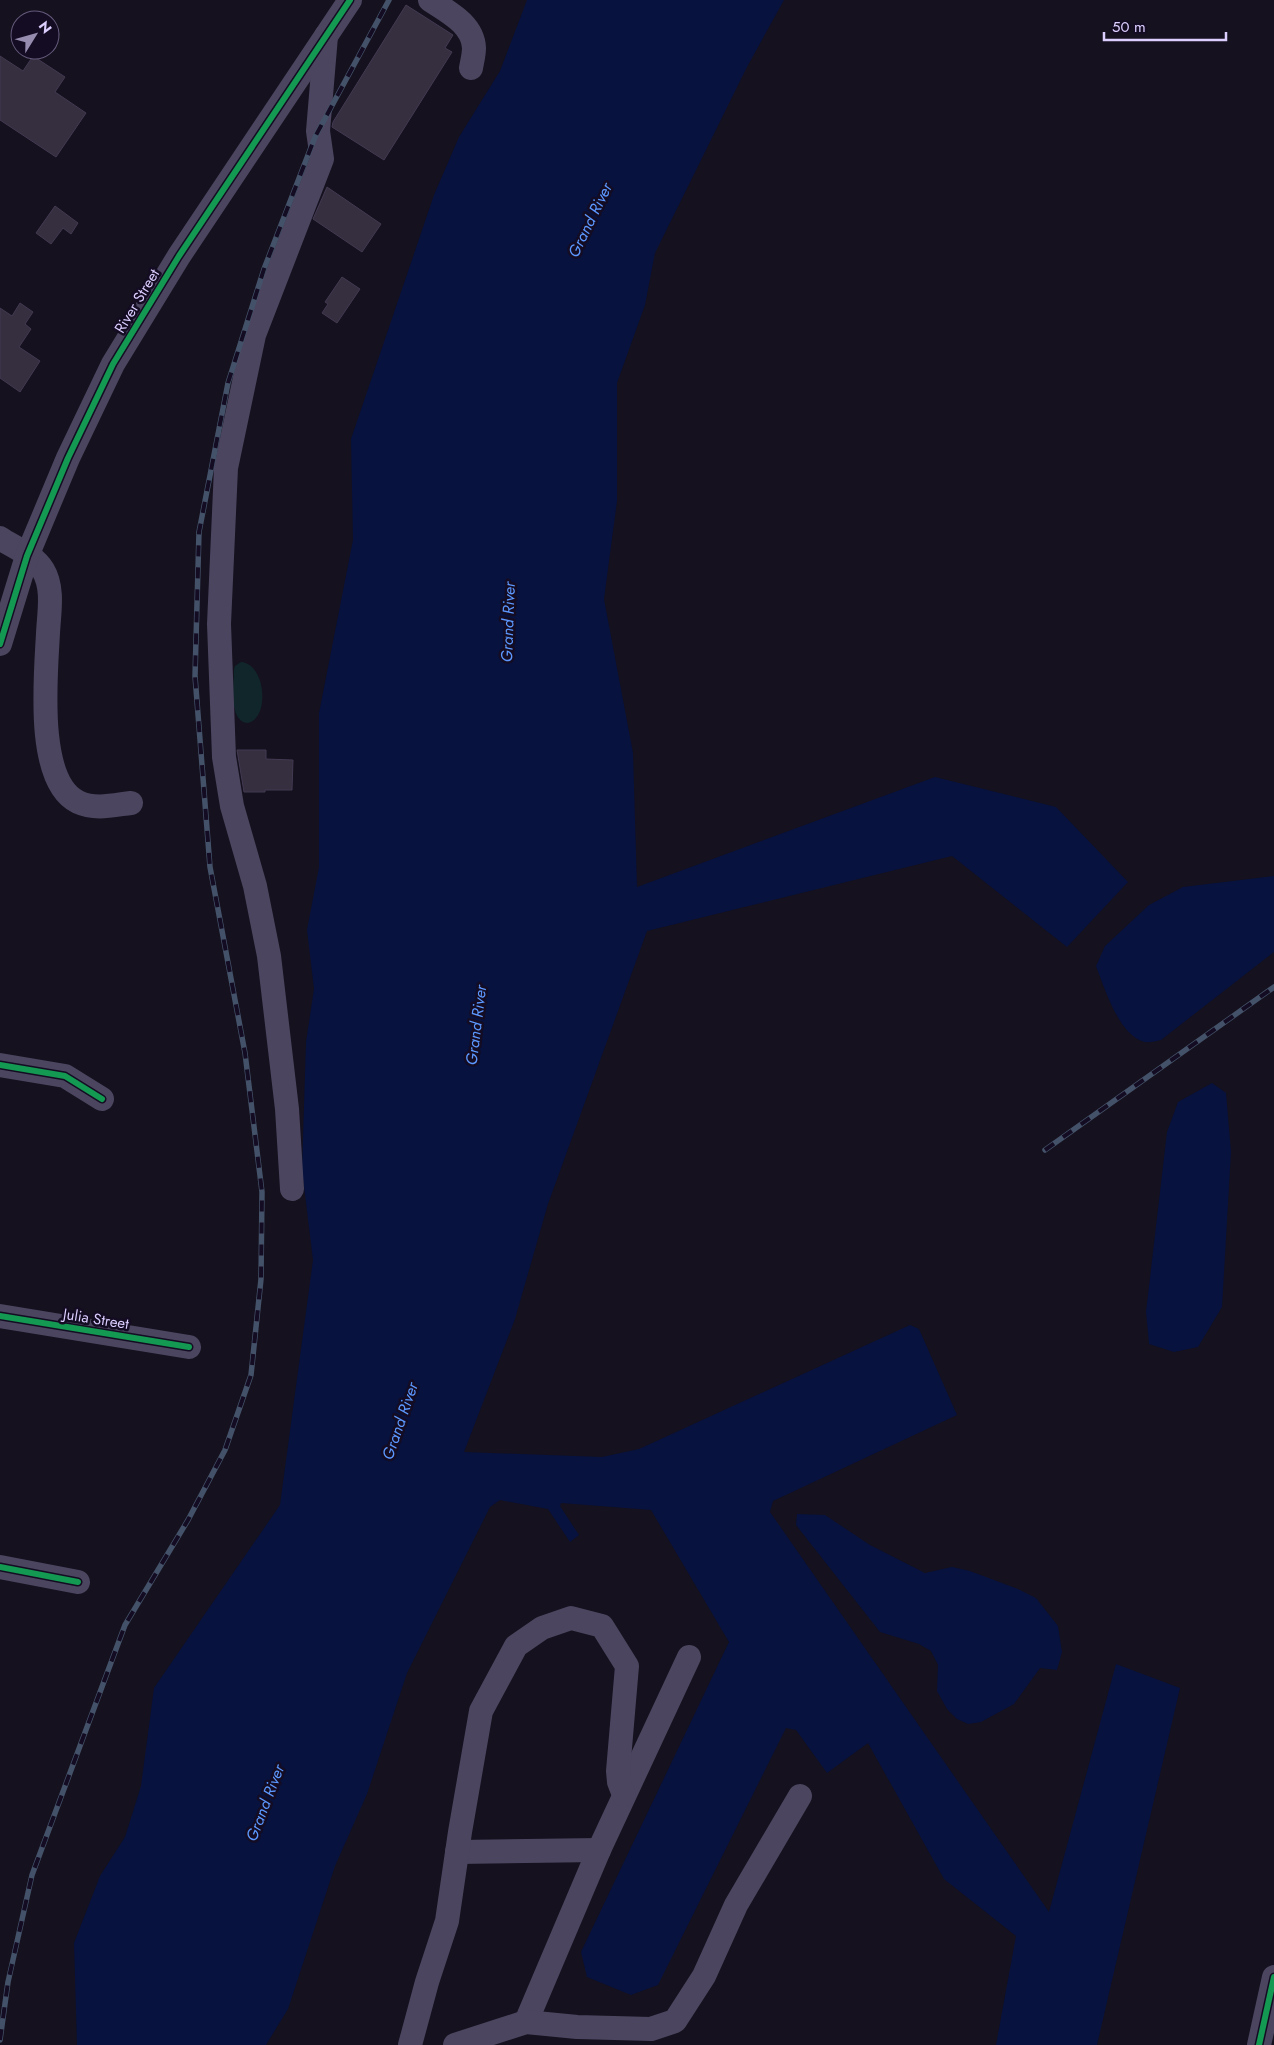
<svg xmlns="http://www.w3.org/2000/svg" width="1274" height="2045" viewBox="0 0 1274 2045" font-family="Jost,sans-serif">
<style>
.green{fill:#10262b}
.water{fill:#07123e}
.building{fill:#352f40;stroke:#433a52}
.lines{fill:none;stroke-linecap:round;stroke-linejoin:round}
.minor{stroke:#4b455f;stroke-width:24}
.rail-casing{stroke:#445269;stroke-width:5.5}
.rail{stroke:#140c23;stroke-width:4;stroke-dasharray:11;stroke-linecap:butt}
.cycleway-casing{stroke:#140c23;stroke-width:9}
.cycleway{stroke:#139951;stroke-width:6}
.labels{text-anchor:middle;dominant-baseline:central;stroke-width:5;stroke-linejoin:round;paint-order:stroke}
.street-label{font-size:15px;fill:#dcceff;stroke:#140c23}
.water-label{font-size:16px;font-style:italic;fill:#5c98ff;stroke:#140c23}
</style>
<rect width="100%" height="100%" fill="#15111e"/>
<!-- green -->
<path class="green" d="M241 662C266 664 270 718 248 723 228 722 234 683 234 669L235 666Z"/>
<!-- water -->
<g class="water">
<polygon points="527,0 784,0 747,67 655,253 645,305 617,383 617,501 604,599 633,753 637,887 935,777 1056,807 1128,882 1067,947 952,856 647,931 548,1204 515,1319 464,1452 602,1457 639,1449 910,1325 919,1329 957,1415 773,1501 770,1512 1049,1912 1116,1664 1180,1688 1097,2045 996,2045 1016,1936 944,1879 868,1743 827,1773 796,1730 786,1728 658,1985 631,1995 587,1977 581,1952 729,1642 651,1510 561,1503 560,1506 579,1535 570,1542 548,1509 500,1500 490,1507 407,1673 367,1794 335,1866 288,2009 266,2045 77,2045 74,1943 100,1876 125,1837 141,1786 154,1688 280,1505 313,1260 302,1170 306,1042 314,989 307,930 319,867 319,713 353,540 351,439 434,195 459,137 500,71"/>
<path d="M1274 876V952L1161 1040C1156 1041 1150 1043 1145 1042 1119 1036 1105 989 1096 966L1105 946 1149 905 1183 887Z"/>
<polygon points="1212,1083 1226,1093 1231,1152 1222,1307 1198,1347 1174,1352 1149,1344 1146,1312 1167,1132 1178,1102"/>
<polygon points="797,1514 825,1515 870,1545 925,1573 952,1567 970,1571 1018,1589 1036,1598 1058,1626 1062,1652 1057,1670 1040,1668 1014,1704 981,1722 968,1724 957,1719 947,1709 937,1691 938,1665 931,1651 919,1644 880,1632 796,1525"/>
</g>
<!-- building -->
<g class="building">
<polygon points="406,5 453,35 445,48 452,52 384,160 332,127 333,122"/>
<polygon points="0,56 23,71 33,56 65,77 55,92 86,113 56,157 0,120"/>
<polygon points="327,187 381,224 362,252 313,219"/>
<polygon points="55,206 78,223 71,234 63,228 51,244 36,233"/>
<polygon points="342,277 360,289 337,323 322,313 328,304 325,302"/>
<polygon points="20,303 33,312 25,324 31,329 19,347 40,361 20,392 0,378 0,308 12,316"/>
<polygon points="237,750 266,750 266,759 293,760 292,790 265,790 265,792 244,792"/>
</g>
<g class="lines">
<!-- minor -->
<g class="minor">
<path d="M430 0C448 12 473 24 474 48 474 55 472 62 471 68"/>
<path d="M0 538C13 547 34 555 43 570 54 588 49 613 48 633 46 674 35 781 78 802 95 810 114 805 131 803"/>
<polyline points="0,644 27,556 68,458 113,364 179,256 350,0"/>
<polyline points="0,1065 65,1076 102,1099"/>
<polyline points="292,1189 287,1109 269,956 255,886 232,806 224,757 219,624 226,468 254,335 322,159 318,131 326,36"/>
<polyline points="0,1316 189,1347"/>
<polyline points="0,1567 78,1582"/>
<polyline points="457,1852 599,1850"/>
<polyline points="526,2022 599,1850 689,1657"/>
<polyline points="410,2045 427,1982 447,1921 460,1832 481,1711 516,1646 542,1628 571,1618 602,1626 627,1666 618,1771 619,1782 624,1795"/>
<polyline points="455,2045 526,2022 577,2027 651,2029 675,2021 704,1976 736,1905 800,1796"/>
<polyline points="1259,2045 1274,1977"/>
</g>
<!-- rail casing -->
<g class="rail-casing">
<g id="rail">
<polyline points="1045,1150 1274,987"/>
<polyline points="0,2040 8,1982 32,1875 125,1625 188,1520 225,1450 251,1375 261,1279 262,1192 245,1053 210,867 195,676 199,532 228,383 264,269 315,137 389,0"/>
</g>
</g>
<!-- rail -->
<use href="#rail" class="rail"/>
<!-- cycleway casing -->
<g class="cycleway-casing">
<g id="cycleway">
<polyline points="0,644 27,556 68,458 113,364 179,256 350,0"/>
<polyline points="0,1065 65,1076 102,1099"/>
<polyline points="0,1316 189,1347"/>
<polyline points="0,1567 78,1582"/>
<polyline points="1259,2045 1274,1977"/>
</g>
</g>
<!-- cycleway -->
<use href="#cycleway" class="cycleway"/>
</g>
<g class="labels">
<!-- street labels -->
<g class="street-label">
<text transform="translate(137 301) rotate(-59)">River Street</text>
<text transform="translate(96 1319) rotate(9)">Julia Street</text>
</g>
<!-- water labels -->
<g class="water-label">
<text transform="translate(590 220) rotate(-64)">Grand River</text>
<text transform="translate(508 622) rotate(-88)">Grand River</text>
<text transform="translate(476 1025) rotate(-83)">Grand River</text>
<text transform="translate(400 1421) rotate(-71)">Grand River</text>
<text transform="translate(265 1803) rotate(-69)">Grand River</text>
</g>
</g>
<!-- north arrow -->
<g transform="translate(35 35) rotate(53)"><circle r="24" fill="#140c23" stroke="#645a7b"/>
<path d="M0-4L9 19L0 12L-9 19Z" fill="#968cb0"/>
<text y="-8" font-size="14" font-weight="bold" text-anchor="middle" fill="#dcceff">N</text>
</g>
<!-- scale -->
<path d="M1104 32v8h122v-8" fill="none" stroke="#dcceff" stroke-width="2.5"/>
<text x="1112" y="32" font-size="15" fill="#dcceff" stroke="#140c23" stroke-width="4" paint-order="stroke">50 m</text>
</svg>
